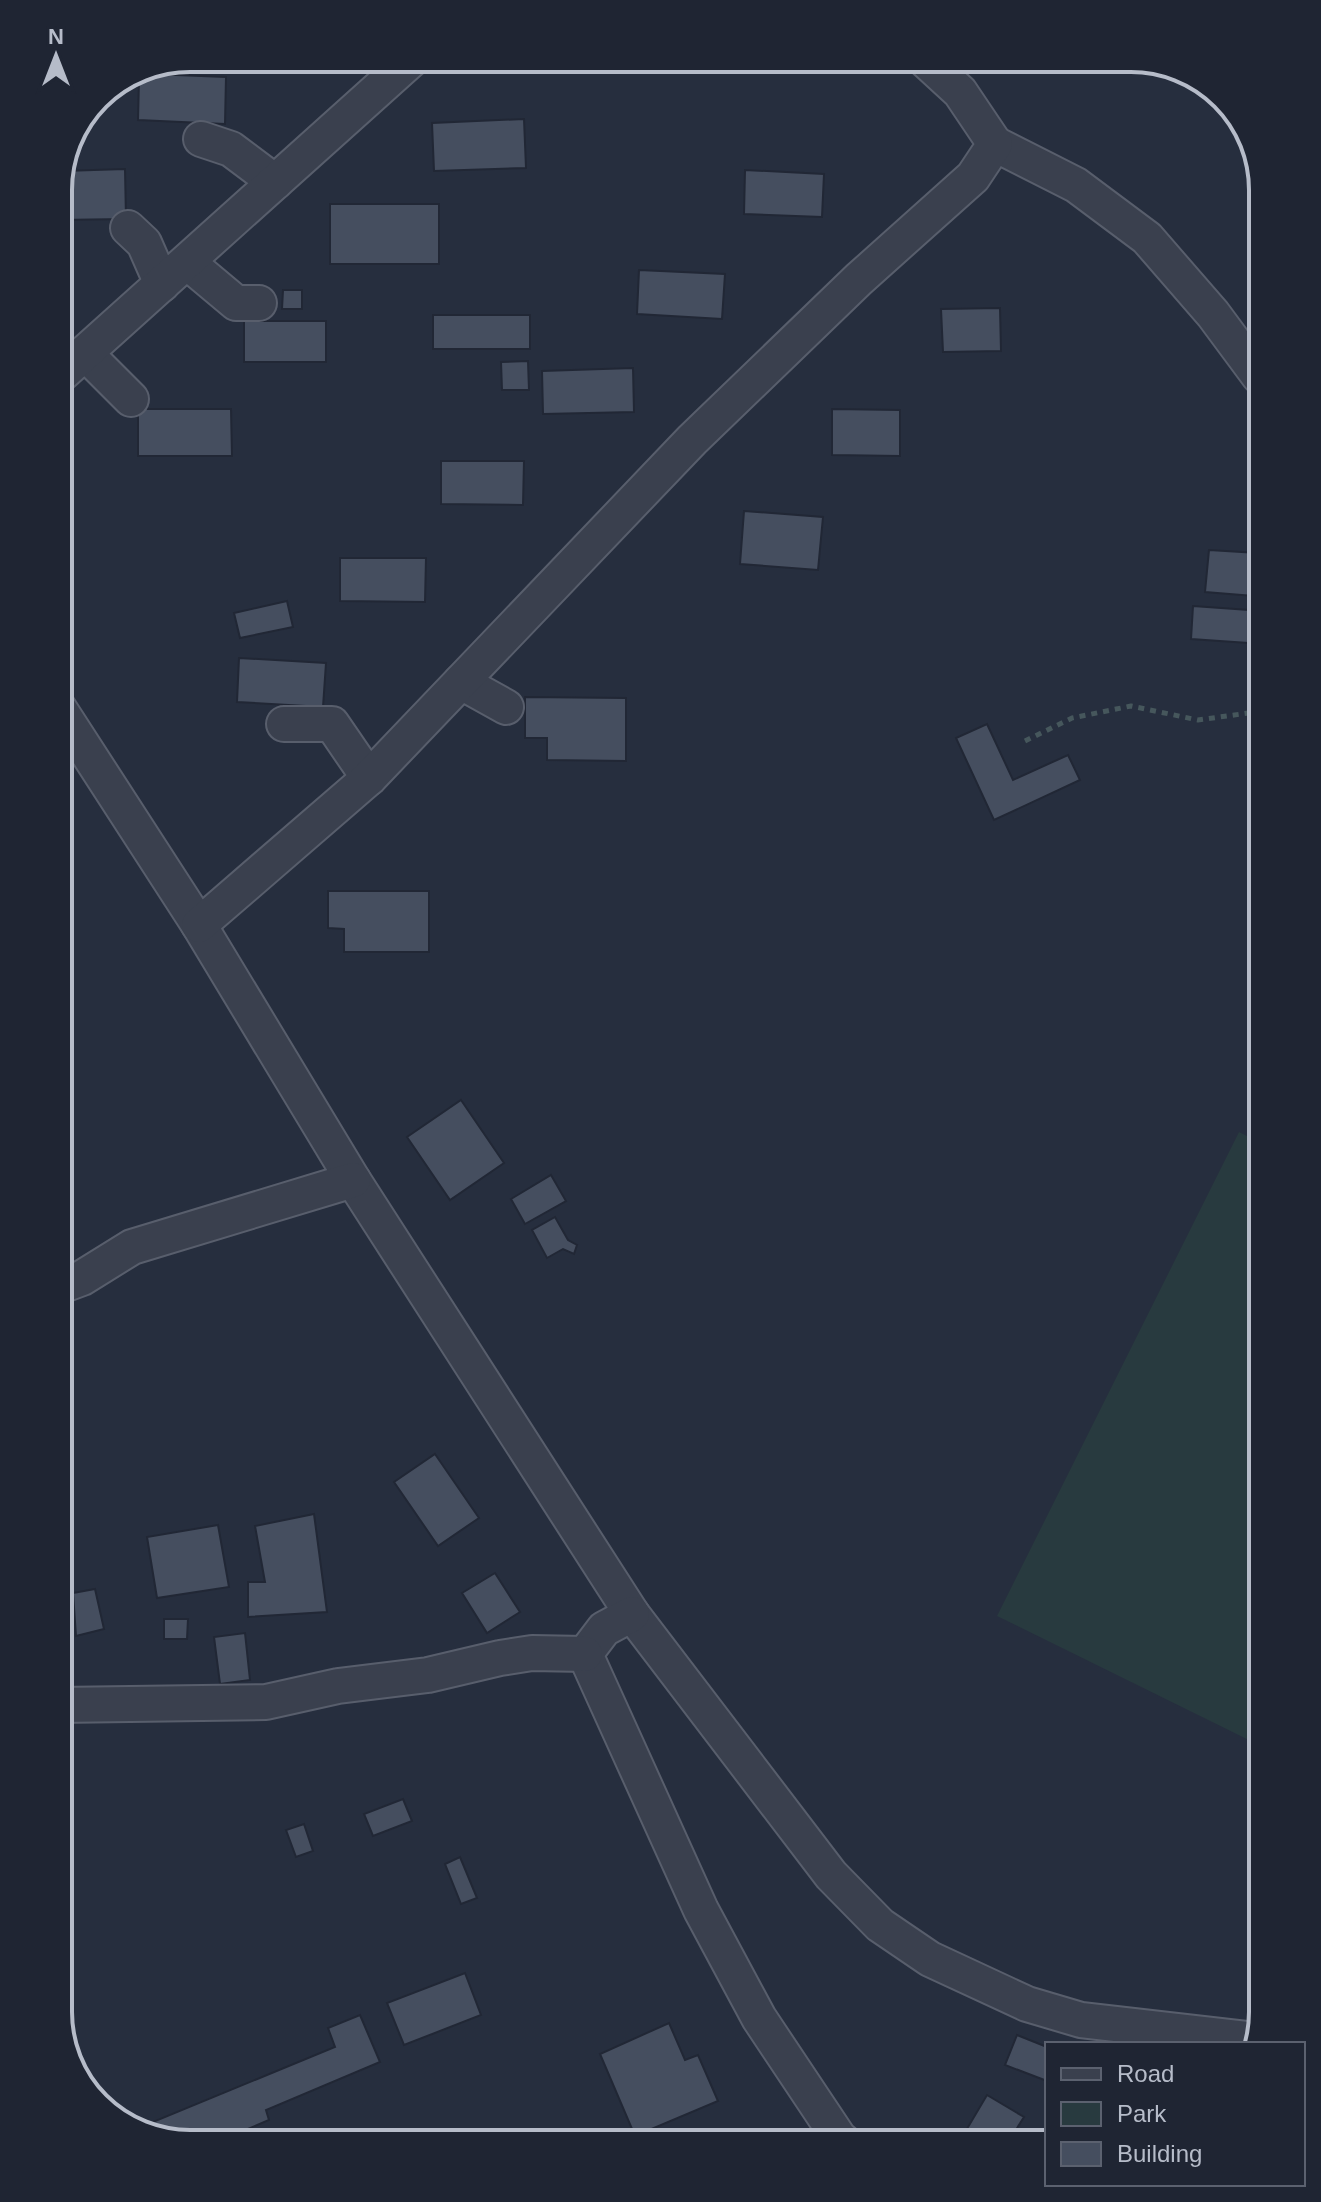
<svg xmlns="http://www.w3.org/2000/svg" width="1321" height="2202" viewBox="0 0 1321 2202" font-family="Helvetica,sans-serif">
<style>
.green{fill:#283a3f}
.building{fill:#454e5f;stroke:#212735;stroke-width:2}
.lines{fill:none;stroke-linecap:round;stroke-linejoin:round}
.minor-casing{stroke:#585e6c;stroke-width:38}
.path{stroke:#46575c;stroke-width:5;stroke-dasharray:6 6;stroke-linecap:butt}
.minor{stroke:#3a404e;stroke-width:34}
.rim{fill:none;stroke:#b6bcc9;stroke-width:4}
</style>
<rect width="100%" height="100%" fill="#262e3e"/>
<!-- green -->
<polygon class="green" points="1239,1132 1263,1144 1263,1747 997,1616"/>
<!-- building -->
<g class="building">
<polygon points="540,58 628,58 628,70 540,71"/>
<polygon points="151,74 226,77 225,124 138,120 139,79"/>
<polygon points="524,119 526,168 434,171 432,123"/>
<polygon points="125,169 126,219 58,220 58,182 63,171"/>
<polygon points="745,170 824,174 822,217 744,214"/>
<rect x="330" y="204" width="109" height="60"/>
<polygon points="639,270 725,274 722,319 637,314"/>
<polygon points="283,290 302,290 302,309 282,309"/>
<polygon points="1000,308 1001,351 943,352 941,309"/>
<rect x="433" y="315" width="97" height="34"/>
<rect x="244" y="321" width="82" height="41"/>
<polygon points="528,361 529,390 502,390 501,362"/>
<polygon points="633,368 634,412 543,414 542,371"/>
<polygon points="138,409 231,409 232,456 138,456"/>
<polygon points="832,409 900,410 900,456 832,455"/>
<polygon points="441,461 524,461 523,505 441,504"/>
<polygon points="744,511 823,517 818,570 740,564"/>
<polygon points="1209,550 1258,553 1254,596 1205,592"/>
<polygon points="340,558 426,558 425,602 340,601"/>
<polygon points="287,601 293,627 240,638 234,613"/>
<polygon points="1193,606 1263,611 1263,644 1191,639"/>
<polygon points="239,658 326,663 323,707 237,702"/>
<polygon points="525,697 626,698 626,761 547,760 547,738 525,738"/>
<polygon points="987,724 1013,780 1068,755 1080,780 994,820 956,738"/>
<polygon points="328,891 429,891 429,952 344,952 344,929 328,928"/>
<polygon points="461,1100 504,1163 450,1200 407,1137"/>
<polygon points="551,1175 566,1201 525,1224 511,1199"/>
<polygon points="555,1217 568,1240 577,1245 574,1254 563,1249 547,1258 532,1230"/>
<polygon points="435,1454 479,1518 438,1546 394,1482"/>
<polygon points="314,1514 327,1612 248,1617 248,1582 265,1582 255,1526"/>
<polygon points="218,1525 229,1587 157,1598 147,1537"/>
<polygon points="495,1573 520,1612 487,1633 462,1593"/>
<polygon points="95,1589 104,1629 76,1636 73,1593"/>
<polygon points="164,1619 188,1619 187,1639 164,1639"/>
<polygon points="245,1633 250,1680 220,1684 214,1637"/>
<polygon points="403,1799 412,1821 373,1836 364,1814"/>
<polygon points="304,1824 313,1851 296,1857 286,1830"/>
<polygon points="460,1857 477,1898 461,1904 445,1864"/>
<polygon points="465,1973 481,2015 404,2045 387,2003"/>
<polygon points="360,2015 380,2062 266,2110 269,2120 212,2144 182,2144 145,2132 143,2126 335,2047 328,2028"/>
<polygon points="669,2023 685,2060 698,2055 718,2101 635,2136 600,2054"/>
<polygon points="1017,2035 1047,2047 1047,2081 1005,2065"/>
<polygon points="987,2095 1024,2117 1007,2144 958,2144"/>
</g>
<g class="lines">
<!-- minor casing -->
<g class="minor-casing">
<g id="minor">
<polyline points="201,139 231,149 275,182"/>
<polyline points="995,144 1076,185 1147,238 1213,314 1259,376 1263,377"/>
<polyline points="128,228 144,243 162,284"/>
<polyline points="187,262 236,303 259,303"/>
<polyline points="85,353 131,399"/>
<polyline points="58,377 413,58"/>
<polyline points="461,682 506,707"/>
<polyline points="58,707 199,925 353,1180 632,1614 831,1875 880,1925 930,1959 1027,2004 1081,2020 1255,2040"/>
<polyline points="284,724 332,724 369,778"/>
<polyline points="199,925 369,778 692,440 859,279 973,177 995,144 960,92 923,58"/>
<polyline points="58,1287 82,1278 132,1247 353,1180"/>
<polyline points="632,1614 604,1629 585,1654 701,1910 759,2018 839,2138 846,2144"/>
<polyline points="58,1705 266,1702 338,1686 428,1675 500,1658 532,1653 585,1654"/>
</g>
</g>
<!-- path -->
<polyline class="path" points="1025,741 1072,718 1131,706 1198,720 1263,711"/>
<!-- minor -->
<use href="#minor" class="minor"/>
</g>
<!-- crop -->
<path d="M0 0H1321V2202H0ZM190 72H1131A118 118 0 0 1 1249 190V2012A118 118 0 0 1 1131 2130H190A118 118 0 0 1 72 2012V190A118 118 0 0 1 190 72Z" fill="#1f2533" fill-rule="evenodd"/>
<path class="rim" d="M190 72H1131A118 118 0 0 1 1249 190V2012A118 118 0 0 1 1131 2130H190A118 118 0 0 1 72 2012V190A118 118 0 0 1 190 72Z"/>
<!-- legend -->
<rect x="1045" y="2042" width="260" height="144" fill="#1f2533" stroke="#5b616f" stroke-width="2"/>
<rect x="1061" y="2068" width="40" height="12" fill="#3a404e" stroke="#5b616f" stroke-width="2"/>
<text x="1117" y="2082" font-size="24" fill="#b6bcc9">Road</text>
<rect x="1061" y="2102" width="40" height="24" fill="#283a3f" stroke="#5b616f" stroke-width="2"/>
<text x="1117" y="2122" font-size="24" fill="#b6bcc9">Park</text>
<rect x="1061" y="2142" width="40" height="24" fill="#454e5f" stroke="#5b616f" stroke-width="2"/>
<text x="1117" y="2162" font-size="24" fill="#b6bcc9">Building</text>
<!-- north arrow -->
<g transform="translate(56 56)" stroke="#1f2533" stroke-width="6" paint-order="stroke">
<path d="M0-6L14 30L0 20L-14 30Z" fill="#b6bcc9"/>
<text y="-12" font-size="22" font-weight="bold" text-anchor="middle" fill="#b6bcc9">N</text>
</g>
</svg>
